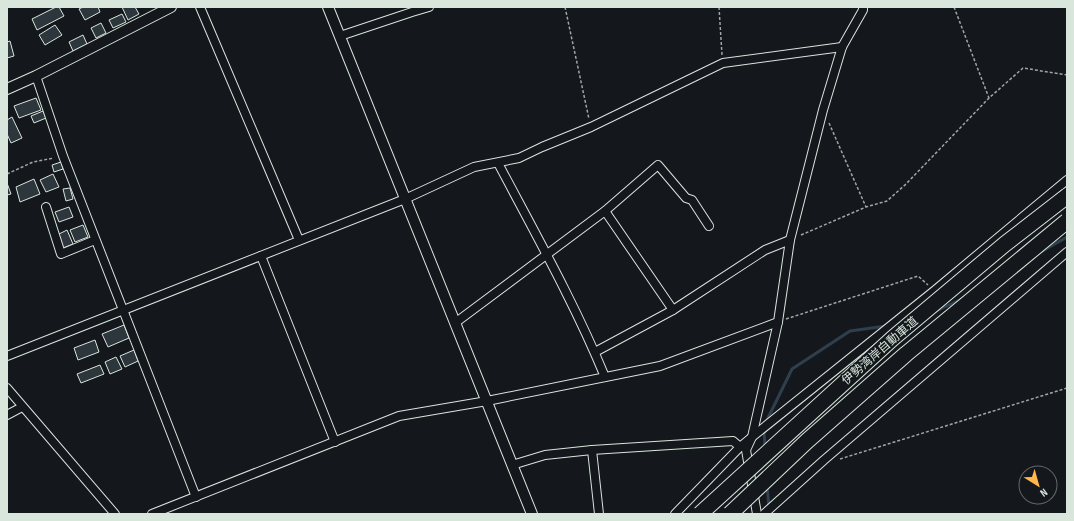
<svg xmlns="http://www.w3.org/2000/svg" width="1074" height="521" viewBox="0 0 1074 521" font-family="'Sofia Sans Condensed','Noto Sans JP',sans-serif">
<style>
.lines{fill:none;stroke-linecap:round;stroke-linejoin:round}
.stream{stroke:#2f3f4d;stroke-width:3}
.building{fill:#2c363c;stroke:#d8e6dc}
.minor-casing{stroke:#d8e6dc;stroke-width:10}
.tertiary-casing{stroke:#d8e6dc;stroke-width:12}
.path{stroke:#9da8a2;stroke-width:1.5;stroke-dasharray:3 2;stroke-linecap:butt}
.minor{stroke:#14181c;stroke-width:8}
.tertiary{stroke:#14181c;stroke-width:10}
.motorway-bridge-casing{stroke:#d8e6dc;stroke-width:17;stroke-linecap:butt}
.motorway-bridge{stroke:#14181c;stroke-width:15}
.labels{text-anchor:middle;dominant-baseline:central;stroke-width:3;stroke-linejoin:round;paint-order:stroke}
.street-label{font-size:12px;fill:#d8e6dc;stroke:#14181c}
</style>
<rect width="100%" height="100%" fill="#14181c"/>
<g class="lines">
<!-- stream -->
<g class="stream">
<polyline points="1039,253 1067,237"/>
<polyline points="936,311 962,299"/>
<polyline points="766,422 792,369 850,331 886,326"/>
<polyline points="764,429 765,448"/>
<polyline points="767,485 769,508"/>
</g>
</g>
<!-- building -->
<g class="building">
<polygon points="56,7 59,7 64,16 37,30 32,19"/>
<polygon points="83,7 98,7 100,12 85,20 79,9"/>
<polygon points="122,7 135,7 139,14 128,20"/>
<polygon points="122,14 126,22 113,28 109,20"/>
<polygon points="101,23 106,33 96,38 91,28"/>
<polygon points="55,25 62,35 45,45 39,35"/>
<polygon points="83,35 87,44 73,51 69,42"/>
<polygon points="10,41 14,56 7,58 7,42"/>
<polygon points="36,98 41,110 19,118 14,106"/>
<polygon points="43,111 46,118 34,123 31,116"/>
<polygon points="12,117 22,138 11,143 7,134 7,120"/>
<polygon points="61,162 63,169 54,172 52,165"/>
<polygon points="53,174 59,187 46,192 40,180"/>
<polygon points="34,179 40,194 20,202 16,187"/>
<polygon points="7,183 11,194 7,195"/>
<polygon points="70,188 73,199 66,201 63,189"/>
<polygon points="69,207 73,217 59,222 55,212"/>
<polygon points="83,225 88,237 75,242 70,230"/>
<polygon points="67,230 73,244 63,248 57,235"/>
<polygon points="124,325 129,338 108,347 102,334"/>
<polygon points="95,340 99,352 78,360 74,348"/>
<polygon points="134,350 138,361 125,367 120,356"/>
<polygon points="116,357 122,369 110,374 105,362"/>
<polygon points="100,365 104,374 81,383 77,374"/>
</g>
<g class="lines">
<!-- minor casing -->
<g class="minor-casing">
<g id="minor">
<polyline points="200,7 299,240"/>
<polyline points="340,36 412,12 429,7"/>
<polyline points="36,76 63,156 196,497"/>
<path d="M498 163C535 233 575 304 605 377"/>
<polyline points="46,207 61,254 95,240"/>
<polyline points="605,211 673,310"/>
<polyline points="261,256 335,442"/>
<polyline points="455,323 605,211 658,165 686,198 692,200 709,226"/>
<polyline points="595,352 673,310 765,250 790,240"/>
<polyline points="7,356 405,199 474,167 519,158 542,147 591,127 723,63 842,47"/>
<polyline points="7,388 115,514"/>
<polyline points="7,415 22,407"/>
<polyline points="592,450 599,514"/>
<polyline points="512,465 545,455 592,450 733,441 740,447"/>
<polyline points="152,514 399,416 487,401 660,366 778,322"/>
<polyline points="675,514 740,447 752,437 934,291 1067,180"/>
<polyline points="757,514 746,450 752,437 778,322 790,240 823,110 842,47 863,10 863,7"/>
<polyline points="764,514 824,460 1067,252"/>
</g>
</g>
<!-- tertiary casing -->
<g class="tertiary-casing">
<g id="tertiary">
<polyline points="328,7 532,514"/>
<polyline points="7,89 36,76 171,7"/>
</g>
</g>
<!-- path -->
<g class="path">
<polyline points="565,7 589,119"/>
<polyline points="719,7 722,55"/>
<polyline points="954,7 989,98"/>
<polyline points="829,123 866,207"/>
<polyline points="7,174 33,162 54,158"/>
<polyline points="801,235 866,207 887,201 906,184 989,98 1023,68 1067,75"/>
<polyline points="786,319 918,276 928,285"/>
<polyline points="840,459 1067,388"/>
</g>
<!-- minor -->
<use href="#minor" class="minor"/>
<!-- tertiary -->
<use href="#tertiary" class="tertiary"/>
<!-- motorway-bridge casing -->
<g class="motorway-bridge-casing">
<g id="motorway-bridge">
<polyline points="700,514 893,338 1005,244 1067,196"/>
<polyline points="730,514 807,441 906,354 1067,221"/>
</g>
</g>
<!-- motorway-bridge -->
<use href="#motorway-bridge" class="motorway-bridge"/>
</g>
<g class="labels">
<!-- street labels -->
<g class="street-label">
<text transform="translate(880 351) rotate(-41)">伊勢湾岸自動車道</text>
</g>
</g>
<!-- border -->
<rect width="1074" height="521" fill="none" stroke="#d8e6dc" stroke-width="16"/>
<!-- north arrow -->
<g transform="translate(1038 485) rotate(143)"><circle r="19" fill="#14181c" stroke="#626a69"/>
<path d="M0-3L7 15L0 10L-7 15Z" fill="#ffb74d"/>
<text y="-6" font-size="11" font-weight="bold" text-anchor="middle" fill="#d8e6dc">N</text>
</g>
</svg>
